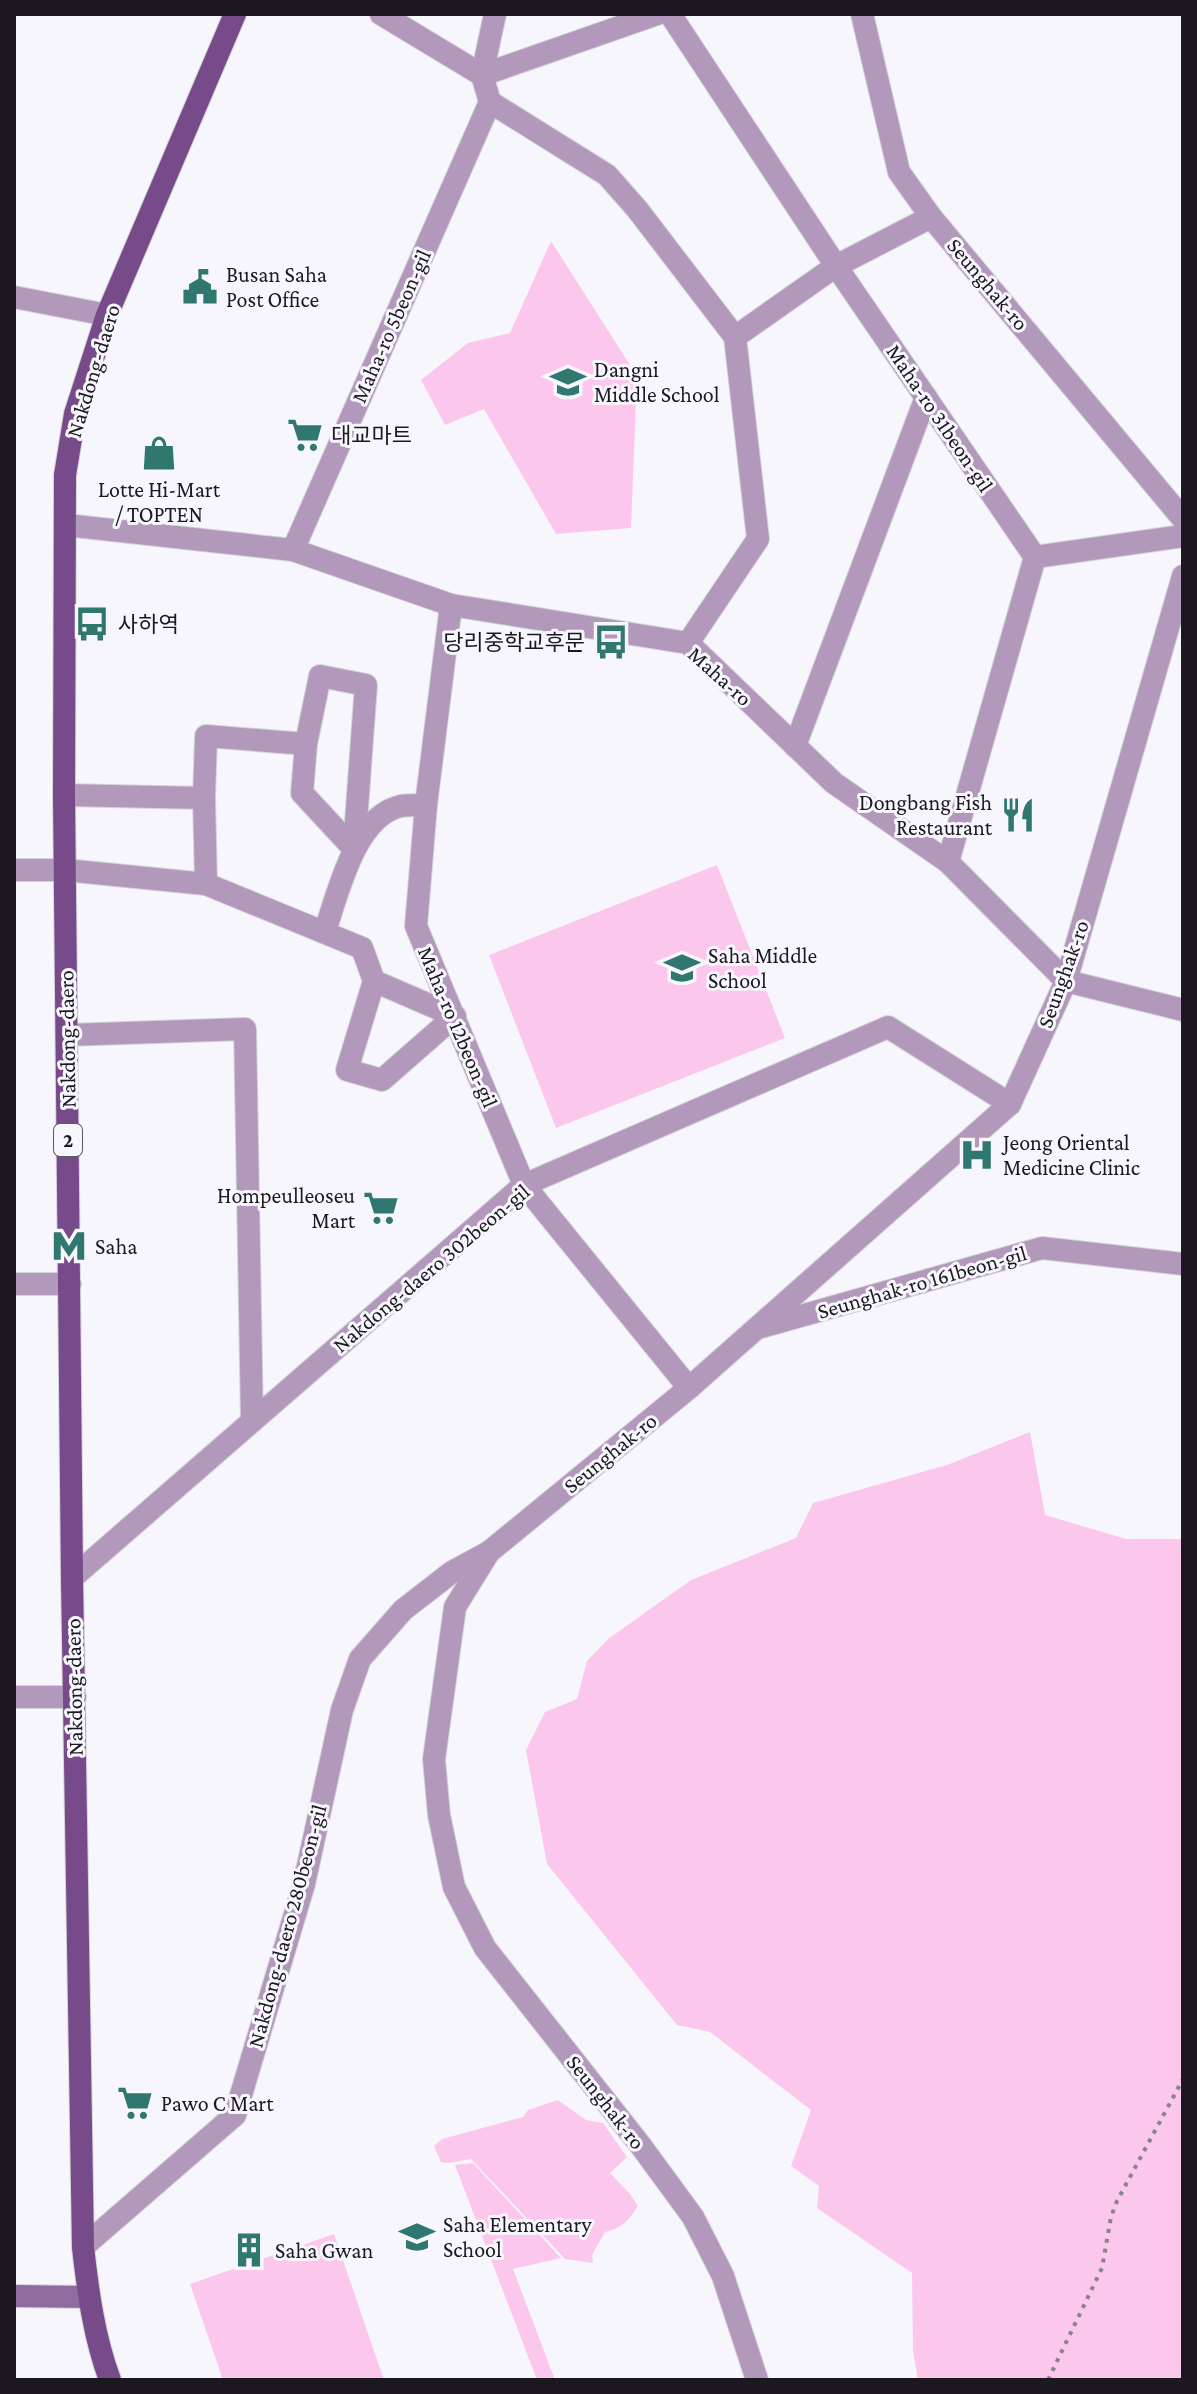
<svg xmlns="http://www.w3.org/2000/svg" width="1197" height="2394" viewBox="0 0 1197 2394" font-family="'Crimson Pro','Noto Sans KR',serif">
<style>
.green{fill:#fcc7ec}
.lines{fill:none;stroke-linecap:round;stroke-linejoin:round}
.minor-casing{stroke:#d4d3d9;stroke-width:24}
.tertiary-casing{stroke:#d4d3d9;stroke-width:24}
.secondary-casing{stroke:#d4d3d9;stroke-width:24}
.primary-casing{stroke:#d4d3d9;stroke-width:24}
.path{stroke:#86858b;stroke-width:4;stroke-dasharray:4 6;stroke-linecap:butt}
.minor{stroke:#b299bc;stroke-width:22}
.tertiary{stroke:#b299bc;stroke-width:22}
.secondary{stroke:#906b9f;stroke-width:22}
.primary{stroke:#774a89;stroke-width:22}
.labels{text-anchor:middle;dominant-baseline:central;stroke-width:6;stroke-linejoin:round;paint-order:stroke}
.shield{fill:#f7f6fd;stroke:#5d5b62;stroke-width:2}
.shield-label{font-size:20px;font-weight:bold;fill:#1b191f}
.poi-label{font-size:22px;fill:#1b191f;stroke:#f7f6fd;text-anchor:start}
.street-label{font-size:22px;fill:#1b191f;stroke:#f7f6fd}
</style>
<rect width="100%" height="100%" fill="#f7f6fd"/>
<!-- green -->
<g class="green">
<polygon points="551,241 637,376 631,528 556,534 484,409 445,425 421,380 468,343 510,333"/>
<polygon points="717,865 785,1038 556,1128 489,955"/>
<polygon points="1030,1432 1045,1515 1126,1539 1183,1539 1183,2380 918,2380 913,2351 912,2273 817,2208 819,2186 791,2166 811,2110 710,2032 677,2025 547,1864 526,1750 545,1712 577,1699 587,1661 608,1639 691,1580 796,1538 813,1503 947,1465"/>
<path d="M558 2100 586 2120 603 2123 627 2157 610 2173 630 2194 638 2206C629 2220 621 2229 605 2232L592 2255 593 2263 565 2259 471 2159 449 2163 441 2162 434 2146 442 2139 523 2117 528 2110Z"/>
<polygon points="473,2163 561,2258 513,2269 555,2380 537,2380 455,2165"/>
<polygon points="334,2234 384,2380 223,2380 190,2284"/>
</g>
<g class="lines">
<!-- minor casing -->
<g class="minor-casing">
<g id="minor">
<polyline points="381,14 482,75 490,102 607,175 637,209 735,337 758,539 688,643"/>
<polyline points="670,14 836,266 1035,557 948,862"/>
<polyline points="482,75 657,14"/>
<polyline points="482,75 495,14"/>
<polyline points="14,297 107,315"/>
<polyline points="735,337 836,266 931,217"/>
<polyline points="293,550 490,102"/>
<polyline points="1035,557 1183,536"/>
<polyline points="451,605 426,805 416,926 524,1185 689,1388"/>
<polygon points="320,676 366,685 354,849 302,793 306,744"/>
<polyline points="795,746 926,397"/>
<polyline points="64,795 204,798"/>
<polyline points="14,870 65,870 206,884 362,948 374,981 455,1016 382,1080 347,1070 374,981"/>
<polyline points="206,884 204,798 206,736 306,744"/>
<path d="M325 931C338 893 355 816 401 806 409 805 418 805 426 805"/>
<polyline points="1066,981 1183,1010"/>
<polyline points="67,1035 245,1029 252,1421"/>
<polyline points="14,1284 70,1284"/>
<polyline points="758,1328 1042,1248 1183,1264"/>
<polyline points="72,1578 524,1185 888,1027 1010,1104"/>
<polyline points="14,1697 75,1697"/>
<polyline points="83,2247 235,2115 304,1884 342,1710 360,1659 403,1610 452,1572 489,1552"/>
</g>
</g>
<!-- tertiary casing -->
<g class="tertiary-casing">
<g id="tertiary">
<polyline points="862,14 899,172 931,217 1183,519"/>
<polyline points="66,525 293,550 451,605 688,643 834,783 948,862 1066,981"/>
<polyline points="757,2380 723,2276 693,2217 641,2146 485,1948 454,1887 439,1815 434,1759 455,1607 489,1552 689,1388 1010,1104 1066,981 1183,576"/>
</g>
</g>
<!-- secondary casing -->
<g class="secondary-casing">
<polyline id="secondary" points="14,2296 89,2297"/>
</g>
<!-- primary casing -->
<g class="primary-casing">
<path id="primary" d="M110 2380C94 2337 88 2292 83 2247L72 1578 64 795 65 475 75 414 107 315 235 14"/>
</g>
<!-- path -->
<polyline class="path" points="1048,2380 1102,2268 1111,2217 1117,2201 1183,2079"/>
<!-- minor -->
<use href="#minor" class="minor"/>
<!-- tertiary -->
<use href="#tertiary" class="tertiary"/>
<!-- secondary -->
<use href="#secondary" class="secondary"/>
<!-- primary -->
<use href="#primary" class="primary"/>
</g>
<!-- icons -->
<defs>
<g id="civic-bare" transform="scale(2.76)"><path d="M-.6-6.5H3V-4.5H.6V-3L4-1V1h2V6H-6V1h2V-1L-.6-3ZM-1.2 2.5V6h2.4V2.5Z" fill="#30776f" stroke="#f7f6fd" stroke-width="2.5" paint-order="stroke"/></g>
<g id="school-bare" transform="scale(2.76)"><path d="M0-5L7-2L0 1L-7-2ZM-4 1L0 2.5L4 1V4Q0 6-4 4Z" fill="#30776f" stroke="#f7f6fd" stroke-width="2.5" paint-order="stroke"/></g>
<g id="supermarket-bare" transform="scale(2.76)"><path d="M-6-5.5h2.5l.6 2H6L4.5 2H-2.5L-4.4-4H-6ZM-1.5 3.2a1.3 1.3 0 1 0 .1 0ZM3 3.2a1.3 1.3 0 1 0 .1 0Z" fill="#30776f" stroke="#f7f6fd" stroke-width="2.5" paint-order="stroke"/></g>
<g id="shop-bare" transform="scale(2.76)"><path d="M-5-2.5h2.3a2.7 3.5 0 0 1 5.4 0H5L5.5 6h-11ZM-1.5-2.5h3a1.5 2.3 0 0 0-3 0Z" fill="#30776f" stroke="#f7f6fd" stroke-width="2.5" paint-order="stroke"/></g>
<g id="bus-bare" transform="scale(2.76)"><path d="M-5-6H5V4H4V6H2V4H-2V6H-4V4H-5ZM-3.5-4V0h7V-4ZM-3.5 1.2v1.5H-2V1.2ZM2 1.2v1.5H3.5V1.2Z" fill="#30776f" stroke="#f7f6fd" stroke-width="2.5" paint-order="stroke"/></g>
<g id="restaurant-bare" transform="scale(2.76)"><path d="M-5-6h1v4h1v-4h1v4h1v-4h1v5L-1.5 .5V6h-2V.5L-5-1ZM5-6V6H3V1.5H1.5Q1.5-4 5-6Z" fill="#30776f" stroke="#f7f6fd" stroke-width="2.5" paint-order="stroke"/></g>
<g id="hospital-bare" transform="scale(2.76)"><path d="M-5-5h3v3.5h4V-5h3V5h-3V1.5h-4V5h-3Z" fill="#30776f" stroke="#f7f6fd" stroke-width="2.5" paint-order="stroke"/></g>
<g id="metro-bare" transform="scale(2.76)"><path d="M-5.5 5V-5H-3L0 0L3-5H5.5V5H3V-.5L0 4L-3-.5V5Z" fill="#30776f" stroke="#f7f6fd" stroke-width="2.5" paint-order="stroke"/></g>
<g id="building-bare" transform="scale(2.76)"><path d="M-4-6H4V6H1V3H-1V6H-4ZM-2.5-4.3h1.7v1.8h-1.7ZM.8-4.3h1.7v1.8H.8ZM-2.5-1h1.7V.8h-1.7ZM.8-1h1.7V.8H.8Z" fill="#30776f" stroke="#f7f6fd" stroke-width="2.5" paint-order="stroke"/></g>
</defs>
<g fill-rule="evenodd">
<use href="#civic-bare" x="200" y="287"/>
<use href="#school-bare" x="568" y="382"/>
<use href="#supermarket-bare" x="305" y="435"/>
<use href="#shop-bare" x="159" y="453"/>
<use href="#bus-bare" x="92" y="624"/>
<use href="#bus-bare" x="611" y="642"/>
<use href="#restaurant-bare" x="1018" y="815"/>
<use href="#school-bare" x="682" y="968"/>
<use href="#hospital-bare" x="977" y="1155"/>
<use href="#supermarket-bare" x="381" y="1208"/>
<use href="#metro-bare" x="69" y="1246"/>
<use href="#supermarket-bare" x="135" y="2103"/>
<use href="#school-bare" x="417" y="2237"/>
<use href="#building-bare" x="249" y="2250"/>
</g>
<g class="labels">
<!-- shield labels -->
<rect class="shield" x="54" y="1124" width="28" height="32" rx="6"/>
<g class="shield-label">
<text x="68" y="1140">2</text>
</g>
<!-- poi labels -->
<g class="poi-label">
<text x="226" y="274">Busan Saha<tspan x="226" dy="25">Post Office</tspan></text>
<text x="594" y="369">Dangni<tspan x="594" dy="25">Middle School</tspan></text>
<text x="331" y="435">대교마트</text>
<text x="159" y="489" text-anchor="middle">Lotte Hi-Mart<tspan x="159" dy="25">/ TOPTEN</tspan></text>
<text x="118" y="624">사하역</text>
<text x="585" y="642" text-anchor="end">당리중학교후문</text>
<text x="992" y="802" text-anchor="end">Dongbang Fish<tspan x="992" dy="25">Restaurant</tspan></text>
<text x="708" y="955">Saha Middle<tspan x="708" dy="25">School</tspan></text>
<text x="1003" y="1142">Jeong Oriental<tspan x="1003" dy="25">Medicine Clinic</tspan></text>
<text x="355" y="1195" text-anchor="end">Hompeulleoseu<tspan x="355" dy="25">Mart</tspan></text>
<text x="95" y="1246">Saha</text>
<text x="161" y="2103">Pawo C Mart</text>
<text x="443" y="2224">Saha Elementary<tspan x="443" dy="25">School</tspan></text>
<text x="275" y="2250">Saha Gwan</text>
</g>
<!-- street labels -->
<g class="street-label">
<text transform="translate(988 284) rotate(50)">Seunghak-ro</text>
<text transform="translate(391 326) rotate(-66)">Maha-ro 5beon-gil</text>
<text transform="translate(93 371) rotate(-73)">Nakdong-daero</text>
<text transform="translate(940 418) rotate(56)">Maha-ro 31beon-gil</text>
<text transform="translate(720 676) rotate(42)">Maha-ro</text>
<text transform="translate(1063 974) rotate(-70)">Seunghak-ro</text>
<text transform="translate(458 1027) rotate(67)">Maha-ro 12beon-gil</text>
<text transform="translate(67 1039) rotate(-91)">Nakdong-daero</text>
<text transform="translate(431 1268) rotate(-40)">Nakdong-daero 302beon-gil</text>
<text transform="translate(922 1282) rotate(-16)">Seunghak-ro 161beon-gil</text>
<text transform="translate(610 1453) rotate(-39)">Seunghak-ro</text>
<text transform="translate(74 1687) rotate(-91)">Nakdong-daero</text>
<text transform="translate(287 1926) rotate(-75)">Nakdong-daero 280beon-gil</text>
<text transform="translate(606 2102) rotate(52)">Seunghak-ro</text>
</g>
</g>
<!-- border -->
<rect width="1197" height="2394" fill="none" stroke="#1b191f" stroke-width="32"/>
</svg>
